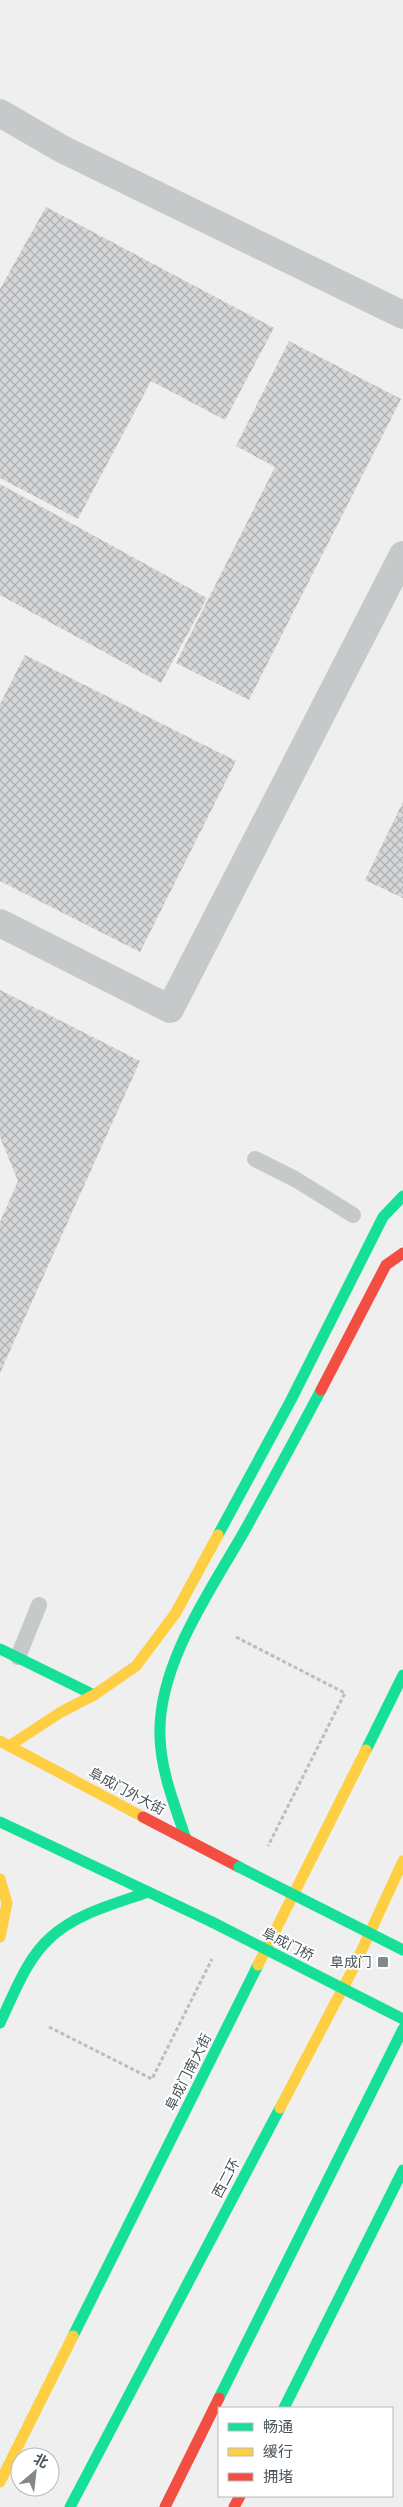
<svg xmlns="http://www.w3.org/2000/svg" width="403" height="2507" viewBox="0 0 403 2507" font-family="Ubuntu,'Noto Sans SC',sans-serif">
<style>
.building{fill:url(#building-cross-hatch)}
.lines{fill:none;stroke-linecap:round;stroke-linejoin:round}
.path{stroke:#b6c0bc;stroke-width:3;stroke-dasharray:4 2.5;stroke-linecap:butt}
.lane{stroke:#c6c9ca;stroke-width:16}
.street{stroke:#c6c9ca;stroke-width:28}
.fast{stroke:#16e098;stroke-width:11}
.slow{stroke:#ffcf43;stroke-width:11}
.jam{stroke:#f24e42;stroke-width:11}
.fast-bridge{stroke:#16e098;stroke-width:11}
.poi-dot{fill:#82898e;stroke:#fff;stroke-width:2}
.labels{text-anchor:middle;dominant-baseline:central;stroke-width:4;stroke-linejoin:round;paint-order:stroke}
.street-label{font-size:14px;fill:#485259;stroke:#fff}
.poi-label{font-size:14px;fill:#485259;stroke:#fff;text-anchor:end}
</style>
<defs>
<pattern id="building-cross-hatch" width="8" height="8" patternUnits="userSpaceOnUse" patternTransform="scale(1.25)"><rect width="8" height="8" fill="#d5d6d8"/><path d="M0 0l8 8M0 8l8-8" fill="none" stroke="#afb0b2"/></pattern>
</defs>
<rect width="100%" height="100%" fill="#efefef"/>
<!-- building -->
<g class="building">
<polygon points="46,207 274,328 225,420 151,381 78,519 0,478 0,289"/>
<polygon points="289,341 401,399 249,700 176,663 275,467 236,446"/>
<polygon points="0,484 207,598 161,683 0,595"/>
<polygon points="25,655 236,761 140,952 0,881 0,704"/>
<polygon points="403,802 403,898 365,880"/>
<polygon points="0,990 140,1061 0,1373 0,1222 18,1181 0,1137"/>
</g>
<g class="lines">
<!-- path -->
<g class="path">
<polyline points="236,1637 345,1693 268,1846"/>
<polyline points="49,2027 152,2079 212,1959"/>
</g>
<!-- lane -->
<g class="lane">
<polyline points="255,1159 295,1179 353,1215"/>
<polyline points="18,1657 39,1605"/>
</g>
<!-- street -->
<g class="street">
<polyline points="0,113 62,149 403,315"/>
<polyline points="0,923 170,1009 403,555"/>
</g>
<!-- fast -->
<g class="fast">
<polyline points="218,1535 291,1400 383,1217 403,1196"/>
<polyline points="0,1649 94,1695"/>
<polyline points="366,1750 403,1675"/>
<polyline points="0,1822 212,1922"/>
<path d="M186 1839C175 1806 161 1772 160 1737 157 1665 211 1590 245 1530 271 1483 296 1437 321 1390"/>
<path d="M0 2023C14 1994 26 1959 51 1937 77 1913 115 1904 148 1892"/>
<polyline points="73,2336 258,1965"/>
<polyline points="219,2398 403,2029"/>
<polyline points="284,2408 403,2170"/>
<polyline points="70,2507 280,2108"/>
</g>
<!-- slow -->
<g class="slow">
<polyline points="0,1741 143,1817"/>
<polyline points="9,1746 61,1712 94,1695 136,1666 175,1614 218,1535"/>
<polyline points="0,1879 7,1903 0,1937"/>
<polyline points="258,1965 366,1750"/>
<polyline points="280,2108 353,1969 403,1861"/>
<polyline points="0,2482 73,2336"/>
</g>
<!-- jam -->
<g class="jam">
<polyline points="321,1390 386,1265 403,1253"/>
<polyline points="143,1817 239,1867"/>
<polyline points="165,2507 219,2398"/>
<polyline points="234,2507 240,2496"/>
</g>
<!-- fast-bridge -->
<g class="fast-bridge">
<polyline points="239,1867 403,1950"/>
<polyline points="212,1922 403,2019"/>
</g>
</g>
<!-- markers -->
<rect class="poi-dot" x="377" y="1956" width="12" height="12" rx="2.5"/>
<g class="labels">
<!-- street labels -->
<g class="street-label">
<text transform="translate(127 1791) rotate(28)">阜成门外大街</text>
<text transform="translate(288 1944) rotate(27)">阜成门桥</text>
<text transform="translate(188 2072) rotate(-63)">阜成门南大街</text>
<text transform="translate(226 2178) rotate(-62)">西二环</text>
</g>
<!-- poi labels -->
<g class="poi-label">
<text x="372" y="1962">阜成门</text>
</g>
</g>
<!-- legend -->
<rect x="218" y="2407" width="175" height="90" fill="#ffffff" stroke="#b6babd"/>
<rect x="228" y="2423" width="25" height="8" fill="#16e098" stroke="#b6babd"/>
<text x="263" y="2432" font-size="15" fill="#485259">畅通</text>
<rect x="228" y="2448" width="25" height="8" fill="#ffcf43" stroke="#b6babd"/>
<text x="263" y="2457" font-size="15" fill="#485259">缓行</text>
<rect x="228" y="2473" width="25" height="8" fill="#f24e42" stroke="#b6babd"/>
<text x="263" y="2482" font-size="15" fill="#485259">拥堵</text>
<!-- north arrow -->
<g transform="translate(35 2472) rotate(28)"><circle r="24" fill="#ffffff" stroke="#b6babd"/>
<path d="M0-4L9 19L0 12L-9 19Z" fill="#82898e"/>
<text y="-8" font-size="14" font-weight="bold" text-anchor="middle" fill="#485259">北</text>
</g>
</svg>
